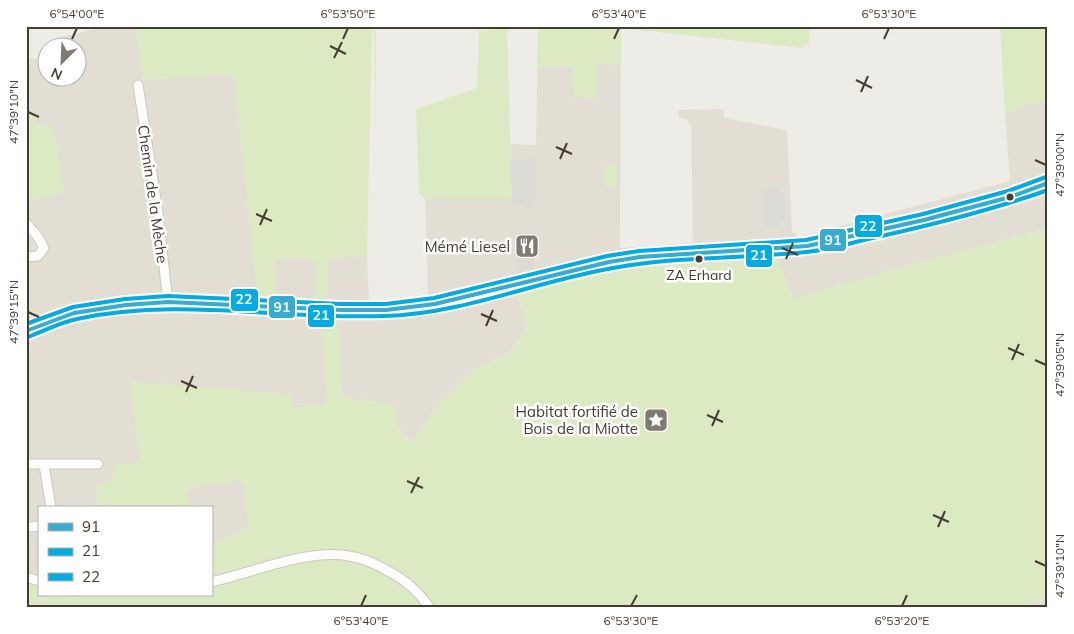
<svg xmlns="http://www.w3.org/2000/svg" width="1074" height="634" viewBox="0 0 1074 634" font-family="Mulish,sans-serif">
<style>
.residential{fill:#e3ded3;fill-rule:evenodd}
.green{fill:#dceac4}
.parking{fill:#dddbd6}
.lines{fill:none;stroke-linecap:round;stroke-linejoin:round}
.street-casing{stroke:#cbc8c2;stroke-width:11}
.primary-casing{stroke:#d1c8b2;stroke-width:16}
.street{stroke:#fcfcfb;stroke-width:9}
.primary{stroke:#f0ebe2;stroke-width:14}
.bus-1-casing{stroke:#fff;stroke-width:8}
.bus-2-casing{stroke:#fff;stroke-width:8}
.bus-3-casing{stroke:#fff;stroke-width:8}
.bus-1{stroke:#37abd0;stroke-width:4}
.bus-2{stroke:#03abe0;stroke-width:4}
.bus-3{stroke:#03abe0;stroke-width:4}
.ticks{fill:none;stroke:#443d32;stroke-width:2}
.bus-dot{fill:#443d32;stroke:#fff;stroke-width:2}
.labels{text-anchor:middle;dominant-baseline:central;stroke-width:5;stroke-linejoin:round;paint-order:stroke}
.bus-label{font-size:14px;fill:#443d32;stroke:#fff}
.street-label{font-size:15px;fill:#443d32;stroke:#fff}
.poi-label{font-size:15px;fill:#443d32;stroke:#fff;text-anchor:end}
.line-badge{stroke:#fff;stroke-width:2}
.badge-label{font-size:14px;text-anchor:middle;font-weight:bold;fill:#fff}
.neatline{fill:none;stroke:#443d32;stroke-width:2}
.ticks-label{font-size:12px;text-anchor:middle;fill:#443d32}
</style>
<rect width="100%" height="100%" fill="#eeece6"/>
<!-- residential -->
<g class="residential">
<path d="M105 26H136L143 80 234 73 244 156 275 298 274 257 316 260 317 300H326L328 258 367 256 369 301 428 297 425 199H512L510 144 536 145 538 26H574L596 98V29H621L620 248 693 243 691 125 686 119 679 118 678 110 723 109 724 118 787 130 792 232 799 237 1010 181 1005 113 1048 98V229L913 264 793 299 778 260 664 266 597 276 522 292 519 299 527 327 510 353 476 368 432 412 412 443 397 427 396 405 342 397 337 324 322 326 328 404 294 408 131 381 141 462 113 482 96 484 99 508H39V571L26 574V202L64 192 33 125 26 113V69L28 58 45 60 49 41ZM48 48H78V78H48Z"/>
<polygon points="242,480 249,527 211,546 211,508 189,508 186,489"/>
<polygon points="1032,600 1048,602 1048,608 1031,608"/>
</g>
<!-- green -->
<g class="green">
<polygon points="136,26 372,26 367,256 328,258 327,300 317,300 316,260 274,258 276,298 257,295 234,74 143,80"/>
<polygon points="374,26 376,26 376,130"/>
<polygon points="538,26 810,26 809,43 802,48 640,30 621,29 621,65 596,63 596,99 574,97 573,66 537,68"/>
<polygon points="1000,26 1048,26 1048,98 1005,113"/>
<polygon points="507,28 512,199 425,199 419,193 416,109 477,88 479,31"/>
<polygon points="26,108 36,115 34,125 53,126 64,192 26,202"/>
<polygon points="608,164 617,164 616,186 606,187 605,166 608,166"/>
<polygon points="1048,229 1048,602 1032,600 1031,608 26,608 26,574 39,571 39,595 211,595 211,546 249,527 242,480 186,489 189,508 99,508 96,484 113,481 115,464 140,462 130,381 291,394 294,408 327,404 322,326 338,324 342,397 397,405 397,427 412,443 432,412 476,368 511,353 527,327 519,299 522,292 597,276 664,266 778,260 793,299 913,264"/>
</g>
<!-- parking -->
<g class="parking">
<polygon points="536,159 537,199 532,199 533,208 528,209 524,203 512,204 510,160"/>
<polygon points="769,187 779,187 780,192 785,192 785,221 778,221 778,227 763,227 763,191 769,191"/>
<polygon points="534,254 534,271 517,275 516,255"/>
</g>
<g class="lines">
<!-- street casing -->
<g class="street-casing">
<g id="street">
<polyline points="138,85 157,206 168,302"/>
<polyline points="26,223 38,237 44,248 38,256 26,257"/>
<polyline points="26,464 98,464"/>
<polyline points="44,465 51,508"/>
<polyline points="30,527 39,526"/>
<polyline points="26,577 39,581"/>
<path d="M211 582C251 573 310 548 349 556 363 558 376 564 388 571 406 580 418 591 430 608"/>
</g>
</g>
<!-- primary casing -->
<g class="primary-casing">
<polyline id="primary" points="26,331 54,320 74,313 126,305 168,302 341,310 386,310 435,304 513,286 609,262 640,257 807,246 924,220 1010,197 1048,183"/>
</g>
<!-- street -->
<use href="#street" class="street"/>
<!-- primary -->
<use href="#primary" class="primary"/>
<!-- bus-1 casing -->
<g class="bus-1-casing">
<polyline id="bus-1" points="26,331 74,313 126,305 168,302 341,310 386,310 435,304 609,262 640,257 807,246 924,220 1010,197 1048,183"/>
</g>
<!-- bus-2 casing -->
<g class="bus-2-casing">
<path id="bus-2" d="M28 337C44 331 61 322 77 319 178 297 282 320 384 316 462 314 537 281 613 268 677 256 742 259 806 252 829 250 854 242 877 237 935 224 992 210 1048 190"/>
</g>
<!-- bus-3 casing -->
<g class="bus-3-casing">
<polyline id="bus-3" points="26,324 73,307 125,299 168,296 341,304 386,304 434,298 607,256 639,251 806,240 923,214 1008,191 1046,177"/>
</g>
<!-- bus-1 -->
<use href="#bus-1" class="bus-1"/>
<!-- bus-2 -->
<use href="#bus-2" class="bus-2"/>
<!-- bus-3 -->
<use href="#bus-3" class="bus-3"/>
</g>
<!-- ticks -->
<path class="ticks" d="M72 39 77 28M343 39 348 28M614 39 619 28M884 39 889 28M330 46 346 54M334 58 342 42M856 80 872 88M861 92 868 76M28 112 39 117M556 147 572 154M560 159 567 143M1035 160 1046 165M256 214 272 221M260 225 267 209M782 248 798 255M786 259 793 243M28 312 39 317M481 314 497 321M486 326 493 310M1008 348 1024 355M1012 360 1019 344M1035 360 1046 365M181 381 197 388M186 392 193 376M707 415 723 422M712 426 719 410M407 481 423 488M411 493 419 477M933 515 949 522M938 527 945 511M1035 561 1046 566M361 606 366 595M631 606 637 595M902 606 907 595"/>
<!-- icons -->
<defs>
<g id="restaurant-square" transform="scale(1.25)"><rect x="-9" y="-9" width="18" height="18" rx="4" fill="#807a71" stroke="#fff"/><path d="M-5-6h1v4h1v-4h1v4h1v-4h1v5L-1.5 .5V6h-2V.5L-5-1ZM5-6V6H3V1.5H1.5Q1.5-4 5-6Z" fill="#fff"/></g>
<g id="sight-square" transform="scale(1.25)"><rect x="-9" y="-9" width="18" height="18" rx="4" fill="#807a71" stroke="#fff"/><path d="M0-6L1.8-2.2L6-1.7L2.9 1.2L3.7 5.4L0 3.3L-3.7 5.4L-2.9 1.2L-6-1.7L-1.8-2.2Z" fill="#fff"/></g>
</defs>
<g fill-rule="evenodd">
<use href="#restaurant-square" x="527" y="246"/>
<use href="#sight-square" x="656" y="420"/>
</g>
<!-- markers -->
<g class="bus-dot">
<circle cx="1010" cy="197" r="4.5"/>
<circle cx="699" cy="259" r="4.5"/>
</g>
<g class="labels">
<!-- bus labels -->
<g class="bus-label">
<text x="699" y="275">ZA Erhard</text>
</g>
<!-- street labels -->
<g class="street-label">
<text transform="translate(153 194) rotate(82)">Chemin de la Mèche</text>
</g>
<!-- poi labels -->
<g class="poi-label">
<text x="510" y="246">Mémé Liesel</text>
<text x="638" y="411">Habitat fortifié de<tspan x="638" dy="17">Bois de la Miotte</tspan></text>
</g>
</g>
<g class="line-badge">
<rect x="854" y="214" width="29" height="24" rx="5" fill="#03abe0"/>
<rect x="819" y="228" width="28" height="24" rx="5" fill="#37abd0"/>
<rect x="745" y="244" width="28" height="24" rx="5" fill="#03abe0"/>
<rect x="230" y="288" width="29" height="24" rx="5" fill="#03abe0"/>
<rect x="268" y="295" width="28" height="24" rx="5" fill="#37abd0"/>
<rect x="307" y="304" width="28" height="24" rx="5" fill="#03abe0"/>
</g>
<g class="badge-label">
<text x="868" y="231">22</text>
<text x="833" y="245">91</text>
<text x="759" y="260">21</text>
<text x="244" y="304">22</text>
<text x="282" y="312">91</text>
<text x="321" y="320">21</text>
</g>
<!-- border -->
<rect width="1074" height="634" fill="none" stroke="#ffffff" stroke-width="55"/>
<!-- legend -->
<rect x="38" y="506" width="175" height="90" fill="#ffffff" stroke="#b4b1ad"/>
<rect x="48" y="523" width="25" height="8" fill="#37abd0" stroke="#b4b1ad"/>
<text x="82" y="532" font-size="15" fill="#443d32">91</text>
<rect x="48" y="548" width="25" height="8" fill="#03abe0" stroke="#b4b1ad"/>
<text x="82" y="556" font-size="15" fill="#443d32">21</text>
<rect x="48" y="573" width="25" height="8" fill="#03abe0" stroke="#b4b1ad"/>
<text x="82" y="582" font-size="15" fill="#443d32">22</text>
<!-- north arrow -->
<g transform="translate(62 62) rotate(204)"><circle r="24" fill="#ffffff" stroke="#b4b1ad"/>
<path d="M0-4L9 19L0 12L-9 19Z" fill="#807a71"/>
<text y="-8" font-size="14" font-weight="bold" text-anchor="middle" fill="#443d32">N</text>
</g>
<rect x="28" y="28" width="1018" height="578" class="neatline"/>
<g class="ticks-label">
<text x="77" y="18">6°54'00"E</text>
<text x="348" y="18">6°53'50"E</text>
<text x="619" y="18">6°53'40"E</text>
<text x="889" y="18">6°53'30"E</text>
<text transform="translate(14 112) rotate(-90)" y="4">47°39'10"N</text>
<text transform="translate(1060 165) rotate(-90)" y="4">47°39'00"N</text>
<text transform="translate(14 312) rotate(-90)" y="4">47°39'15"N</text>
<text transform="translate(1060 365) rotate(-90)" y="4">47°39'05"N</text>
<text transform="translate(1060 566) rotate(-90)" y="4">47°39'10"N</text>
<text x="361" y="625">6°53'40"E</text>
<text x="631" y="625">6°53'30"E</text>
<text x="902" y="625">6°53'20"E</text>
</g>
</svg>
